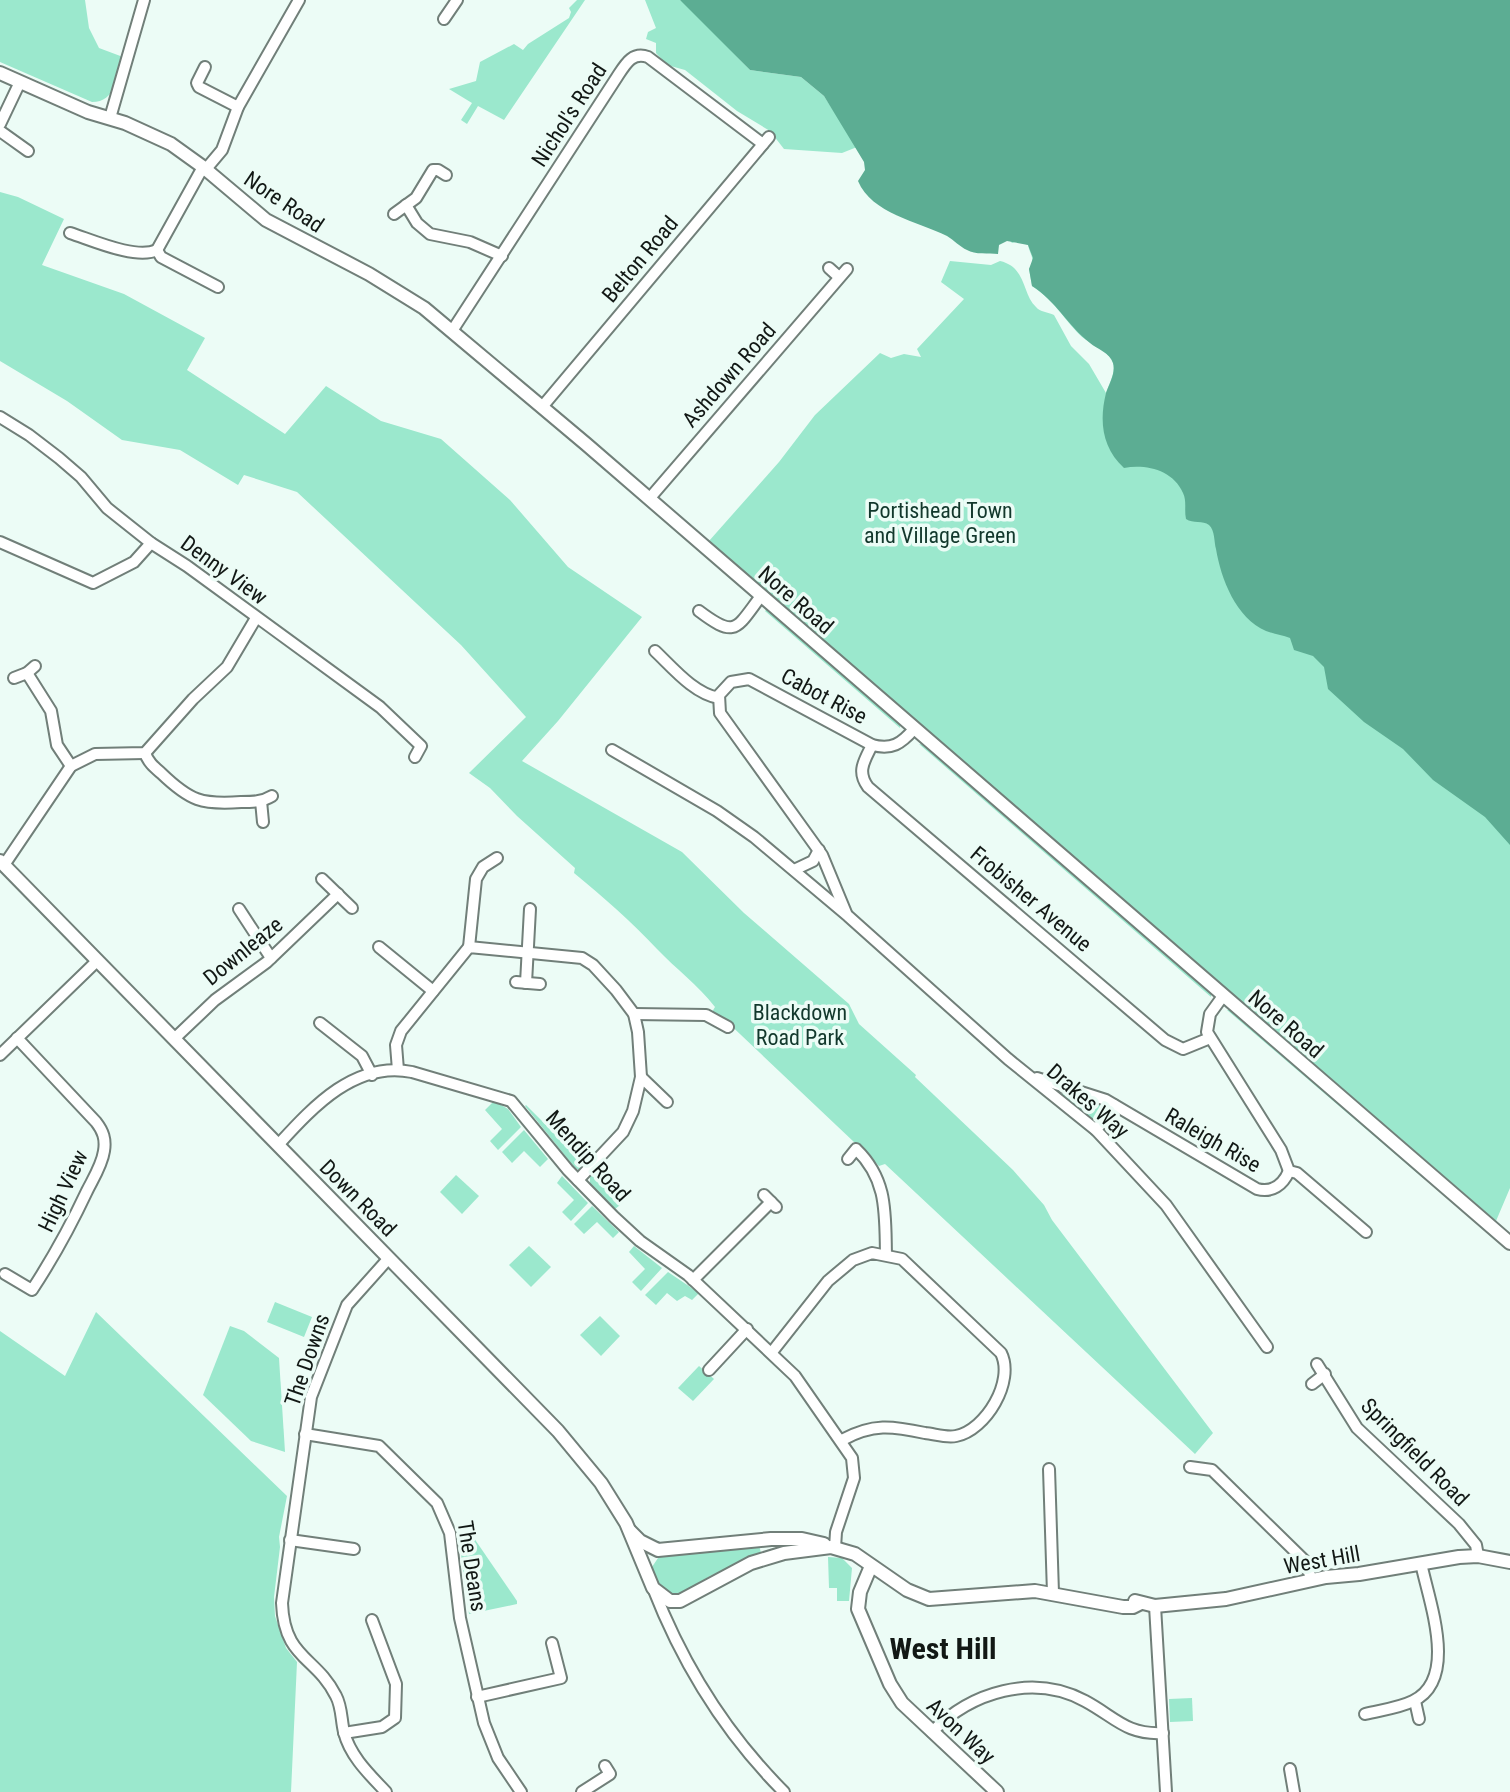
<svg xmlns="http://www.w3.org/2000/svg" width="1510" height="1792" viewBox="0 0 1510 1792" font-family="'Roboto Condensed',sans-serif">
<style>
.green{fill:#9be8cd}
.water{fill:#5cad93}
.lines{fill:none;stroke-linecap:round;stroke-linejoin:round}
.minor-casing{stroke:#717f79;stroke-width:14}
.tertiary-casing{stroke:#717f79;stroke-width:16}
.minor{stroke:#fff;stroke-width:10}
.tertiary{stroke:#fff;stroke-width:12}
.labels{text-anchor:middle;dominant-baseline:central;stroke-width:7;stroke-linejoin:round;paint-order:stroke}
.street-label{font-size:22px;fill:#121815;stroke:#ecfcf6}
.park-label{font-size:22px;fill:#12382c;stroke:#ecfcf6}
.district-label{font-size:30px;font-weight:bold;fill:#121815;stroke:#ecfcf6}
</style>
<rect width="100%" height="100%" fill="#ecfcf6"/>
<!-- green -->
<g class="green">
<path d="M0 0H85L89 28 99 48 123 57C117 77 116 102 92 102L0 62Z"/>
<polygon points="577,0 585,0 504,120 478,106 467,124 461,120 472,103 449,89 476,81 480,62 514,44 523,50 528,44 569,18 571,12 569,8"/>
<polygon points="645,0 680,0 685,3 750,70 801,77 824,96 857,147 842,153 784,149 770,131 737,111 685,70 667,65 656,53 656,43 646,39 648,32 656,28"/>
<path d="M0 192 18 197 64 219 42 265 124 294 205 338 187 370 285 434 326 386 381 421 441 439 510 500 568 567 642 617 558 721 522 761 682 852 744 913 849 1004 859 1024 916 1075 915 1077 1013 1170 1044 1205 1052 1220 1213 1433 1195 1454 885 1164 879 1166 873 1160 722 1017 712 1012 715 1007C698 985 676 969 657 949 631 921 603 897 574 873L575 868 517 816 490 788 469 773 526 717 461 645 297 492 244 475 238 485 180 450 122 440 67 401 0 361Z"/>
<path d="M1005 234 1510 304V1188L1496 1221 709 541 779 462 815 415 880 353 891 358 904 354 921 357 917 349 964 299 941 282 950 261 991 265 1000 261C1027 267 1022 295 1036 307 1040 312 1048 312 1054 315L1071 346 1089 364 1106 393C1109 384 1116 372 1113 363 1109 350 1089 344 1080 335 1061 316 1056 302 1032 286L1029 269C1036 259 1030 255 1028 245L1018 241 1012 243Z"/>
<polygon points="767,609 900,724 900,728 765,611"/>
<polygon points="919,744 924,745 1211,994 1211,997"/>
<polygon points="1227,1010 1232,1010 1428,1178 1423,1178"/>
<polygon points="1063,1093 1101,1105 1104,1110 1098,1119 1091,1120 1060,1095"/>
<polygon points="494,1101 508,1109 521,1127 498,1150 490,1141 502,1129 485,1110"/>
<polygon points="525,1106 526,1105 587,1166 579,1170 575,1168"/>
<polygon points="524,1130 548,1159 540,1167 524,1151 512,1163 502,1152"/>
<polygon points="593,1172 624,1202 615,1209 590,1184 590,1175"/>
<polygon points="456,1175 479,1196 462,1214 440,1192"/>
<polygon points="562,1176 588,1203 571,1221 562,1212 574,1200 557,1183"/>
<polygon points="592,1206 619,1232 613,1238 597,1222 584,1234 574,1224"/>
<polygon points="529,1246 551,1267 531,1287 509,1265"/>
<polygon points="634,1246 662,1268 641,1291 632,1282 645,1269 629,1252"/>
<polygon points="668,1272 699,1293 692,1300 685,1296 677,1301 667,1293 656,1305 645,1295"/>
<polygon points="275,1302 312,1317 304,1337 267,1322"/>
<polygon points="96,1312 287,1496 279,1537 280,1547 274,1597 275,1616 286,1648 297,1662 291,1792 0,1792 0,1331 65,1376"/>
<polygon points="600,1316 620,1336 601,1356 580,1335"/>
<polygon points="230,1326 244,1331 279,1358 285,1452 251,1441 203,1395"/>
<polygon points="699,1366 714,1379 693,1401 678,1388"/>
<polygon points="465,1525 517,1601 517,1604 469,1614 458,1532"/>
<path d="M738 1544 740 1549 745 1548V1545H759L761 1553 710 1576 678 1596C663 1594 653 1582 652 1567L660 1555Z"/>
<polygon points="828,1557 842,1558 852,1568 849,1601 837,1601 837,1588 829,1588"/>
<polygon points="1192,1698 1193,1721 1170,1722 1169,1699"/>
</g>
<!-- water -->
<path class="water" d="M680 0H1510V845L1485 817 1433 780 1403 749 1364 722 1328 689 1324 667 1313 656 1294 650 1290 638C1282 635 1274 634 1266 631 1236 618 1221 579 1216 549 1214 542 1215 530 1209 525 1203 520 1193 524 1186 519 1184 510 1187 501 1183 493 1173 470 1146 464 1124 468 1102 448 1099 421 1106 393 1109 384 1116 373 1113 363 1110 353 1097 349 1090 343 1067 325 1057 302 1032 286L1029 269 1033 258 1028 245 1007 241 999 245 998 254C989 253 975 255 967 250 960 247 954 240 947 236 917 221 872 214 858 181L865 170 864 162 824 96 801 77 750 70Z"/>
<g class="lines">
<!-- minor casing -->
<g class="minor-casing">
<g id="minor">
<polyline points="444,19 457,0"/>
<polyline points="205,67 197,83 199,87 238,107"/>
<polyline points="110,118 144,0"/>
<polyline points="0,124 20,82"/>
<polyline points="0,131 28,151"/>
<polyline points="206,169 222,150 238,107 299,0"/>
<polyline points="406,205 417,223 430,234 470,242 502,256"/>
<polyline points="394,214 416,198 433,170 438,170 446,175"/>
<path d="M70 233C92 240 136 260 157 250L161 257 218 287"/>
<polyline points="157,250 203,167"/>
<polyline points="829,268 839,277"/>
<path d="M452 331 617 77C625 65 632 51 648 57L763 144"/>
<polyline points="542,407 769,137"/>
<polyline points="0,417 29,435 59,458 81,477 107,508 151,543 187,566 380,707 421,746 415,757"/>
<polyline points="649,499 847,269"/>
<polyline points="0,542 93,583 134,562 151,543"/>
<path d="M699 611C736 639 736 629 761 596"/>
<path d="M655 651C672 667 694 694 719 698"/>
<polyline points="27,673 51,711 57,745 71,766"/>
<polyline points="14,678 27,673 35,666"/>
<path d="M872 745C865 760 856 771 868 787L1165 1040 1183 1049 1210 1038"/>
<polyline points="612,750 717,811 754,837 848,916 1008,1059 1096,1130 1166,1205 1267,1347"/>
<path d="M145 753C148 762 154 767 161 773 190 801 202 805 241 802 253 802 262 802 272 796"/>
<polyline points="261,801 263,822"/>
<polyline points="4,865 71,766 95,754 145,753 193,699 227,667 256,618"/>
<polyline points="794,870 813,861 819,850"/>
<polyline points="322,879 352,908"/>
<polyline points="239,909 271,958"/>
<path d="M846 913 822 855 720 713 719 695 731 682 749 679 872 745C892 750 901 744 914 729"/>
<polyline points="379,947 433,991"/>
<polyline points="469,947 476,879 483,867 497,858"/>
<polyline points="516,982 540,984"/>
<polyline points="526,983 530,909"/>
<polyline points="1223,996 1210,1014 1207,1032 1281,1150 1289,1171 1297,1173 1366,1232"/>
<polyline points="634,1014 706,1015 728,1027"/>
<polyline points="320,1023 362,1056 372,1075"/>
<polyline points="174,1039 215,1000 267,962 338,894"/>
<polyline points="0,1055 97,961"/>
<polyline points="398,1070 396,1045 401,1031 469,947 582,958 593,965 616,990 634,1014 638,1032 641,1077 633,1111 623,1132 578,1180"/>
<polyline points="641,1077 667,1102"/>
<path d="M1037 1078 1106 1100 1257 1189C1272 1193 1283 1185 1289 1171"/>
<polyline points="1096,1130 1114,1105"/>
<path d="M278 1145C312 1108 355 1060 412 1072L511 1101 568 1170 614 1217 640 1241 688 1275 795 1376 852 1458 854 1478 836 1532 835 1548"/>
<path d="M848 1159 856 1149C888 1180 885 1213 886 1255"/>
<polyline points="764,1195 776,1207"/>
<path d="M5 1274 32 1290C53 1258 71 1225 87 1191 93 1179 102 1165 104 1151 106 1139 103 1131 96 1122L17 1038"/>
<polyline points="693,1280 771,1202"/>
<path d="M772 1352 828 1281 853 1260 872 1253 902 1259 1001 1353C1015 1381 986 1430 956 1436 946 1438 935 1434 925 1433 892 1426 873 1423 842 1440"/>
<polyline points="1317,1364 1357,1428 1459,1524 1476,1545 1478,1556"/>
<polyline points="709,1370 747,1329"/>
<polyline points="1312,1384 1325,1374"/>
<polyline points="305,1434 379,1446 437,1503 450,1533 460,1618 484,1723 498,1758 521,1792"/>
<polyline points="1190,1467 1212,1470 1304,1560 1312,1580"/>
<polyline points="1049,1469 1053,1593"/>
<polyline points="290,1540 354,1549"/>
<path d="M653 1588C683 1665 726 1734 784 1792"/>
<polyline points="1155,1606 1166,1792"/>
<polyline points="477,1697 561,1678 552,1643"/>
<polyline points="1415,1701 1419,1719"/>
<path d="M1365 1714C1381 1710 1399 1708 1413 1701 1459 1679 1429 1602 1421 1563"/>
<path d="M932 1732C971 1692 1033 1673 1085 1701 1115 1717 1126 1735 1163 1733"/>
<polyline points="344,1733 382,1727 395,1718 396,1684 372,1620"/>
<polyline points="1290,1769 1294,1792"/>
<path d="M386 1792C369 1774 350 1756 344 1732 341 1720 342 1707 336 1696 316 1656 284 1659 282 1603L311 1397 347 1305 389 1258"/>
<polyline points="582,1792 610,1774 605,1766"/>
</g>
</g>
<!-- tertiary casing -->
<g class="tertiary-casing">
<g id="tertiary">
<polyline points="0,73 88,112 125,123 171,144 203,167 266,220 369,274 424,308 586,444 1510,1243"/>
<polyline points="0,861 558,1431 601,1483 626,1523 653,1588 670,1601 680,1601 751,1563 784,1553 831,1547 855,1554 907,1590 929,1599 1035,1591 1123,1607 1133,1607 1141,1603"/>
<polyline points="630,1531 640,1541 658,1550 771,1539 802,1539 824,1544"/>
<polyline points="871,1566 860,1592 858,1609 890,1684 902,1703 997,1792"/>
<polyline points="1135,1601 1155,1606 1226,1599 1326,1577 1359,1574 1459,1557 1478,1556 1510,1562"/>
</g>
</g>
<!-- minor -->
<use href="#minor" class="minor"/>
<!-- tertiary -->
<use href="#tertiary" class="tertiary"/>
</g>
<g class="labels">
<!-- street labels -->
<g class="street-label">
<text transform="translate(569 115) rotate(-57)">Nichol's Road</text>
<text transform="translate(284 202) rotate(34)">Nore Road</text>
<text transform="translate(640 259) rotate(-50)">Belton Road</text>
<text transform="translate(729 375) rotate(-49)">Ashdown Road</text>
<text transform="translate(224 570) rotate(36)">Denny View</text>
<text transform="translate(796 600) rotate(41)">Nore Road</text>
<text transform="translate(824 696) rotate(28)">Cabot Rise</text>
<text transform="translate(1031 899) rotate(40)">Frobisher Avenue</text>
<text transform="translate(243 951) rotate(-39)">Downleaze</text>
<text transform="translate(1286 1024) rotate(41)">Nore Road</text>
<text transform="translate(1088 1101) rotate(41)">Drakes Way</text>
<text transform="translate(1213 1140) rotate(30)">Raleigh Rise</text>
<text transform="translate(588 1156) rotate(48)">Mendip Road</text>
<text transform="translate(63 1191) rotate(-65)">High View</text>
<text transform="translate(358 1198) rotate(45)">Down Road</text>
<text transform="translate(307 1360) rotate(-71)">The Downs</text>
<text transform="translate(1415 1452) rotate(45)">Springfield Road</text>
<text transform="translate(1322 1560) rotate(-10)">West Hill</text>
<text transform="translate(472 1566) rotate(81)">The Deans</text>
<text transform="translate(961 1731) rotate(43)">Avon Way</text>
</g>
<!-- park labels -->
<g class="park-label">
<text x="940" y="510">Portishead Town<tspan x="940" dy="25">and Village Green</tspan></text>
<text x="800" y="1012">Blackdown<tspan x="800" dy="25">Road Park</tspan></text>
</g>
<!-- district labels -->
<g class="district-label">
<text x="943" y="1648">West Hill</text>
</g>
</g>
</svg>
